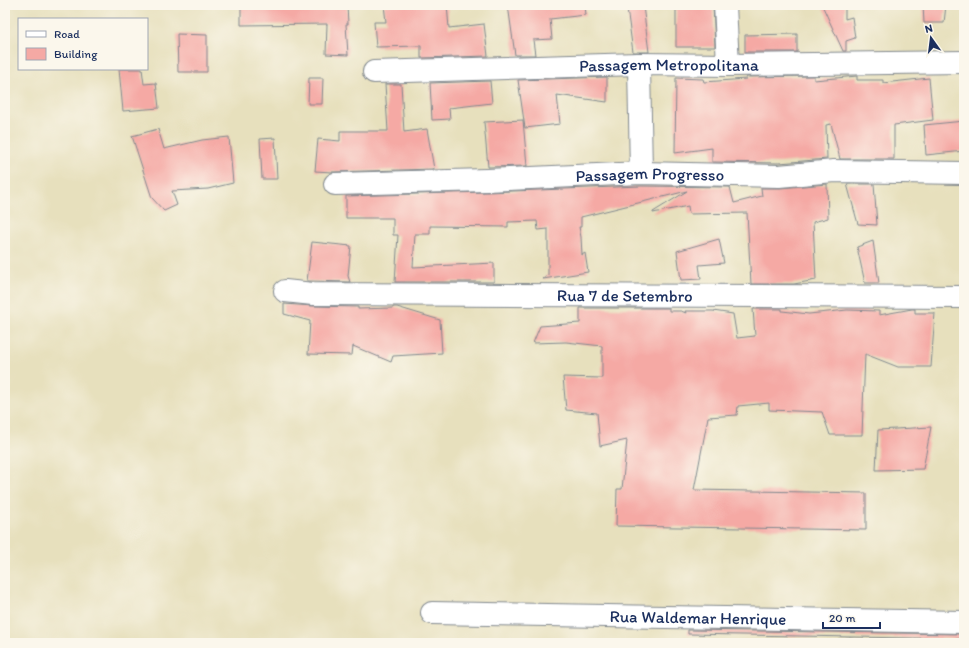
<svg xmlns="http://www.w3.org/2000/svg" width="969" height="648" viewBox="0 0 969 648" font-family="Itim,sans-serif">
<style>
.building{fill:#f5a9a4}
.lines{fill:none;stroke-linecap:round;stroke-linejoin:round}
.minor-casing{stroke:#81888e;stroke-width:24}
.minor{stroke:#fff;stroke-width:22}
.labels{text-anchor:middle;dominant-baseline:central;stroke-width:3.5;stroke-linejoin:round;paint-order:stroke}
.street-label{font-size:17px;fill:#1b2f5e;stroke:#fbf7ec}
</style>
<rect width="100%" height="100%" fill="#fbf7ec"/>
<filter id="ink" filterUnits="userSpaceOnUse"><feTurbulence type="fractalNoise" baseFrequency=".025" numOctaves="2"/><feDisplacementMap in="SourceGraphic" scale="8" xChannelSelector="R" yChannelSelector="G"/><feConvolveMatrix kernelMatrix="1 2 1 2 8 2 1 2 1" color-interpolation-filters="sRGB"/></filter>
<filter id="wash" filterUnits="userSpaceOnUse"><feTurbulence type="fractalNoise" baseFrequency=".012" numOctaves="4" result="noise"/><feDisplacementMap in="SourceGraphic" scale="16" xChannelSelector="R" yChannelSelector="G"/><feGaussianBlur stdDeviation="0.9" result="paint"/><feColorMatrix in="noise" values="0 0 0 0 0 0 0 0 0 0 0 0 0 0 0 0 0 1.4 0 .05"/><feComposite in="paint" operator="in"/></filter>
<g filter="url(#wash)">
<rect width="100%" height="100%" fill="#e7e0bd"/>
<g id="blocks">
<!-- building -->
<g class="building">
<polygon points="241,5 347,5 348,24 346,24 348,55 326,54 327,24 241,25"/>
<polygon points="384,5 447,5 449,28 484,24 488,56 421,58 421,46 376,47 374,22 386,22"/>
<polygon points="508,5 585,5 586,15 550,19 552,39 533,40 535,55 515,55"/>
<polygon points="676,5 713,5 715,47 676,47"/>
<polygon points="822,5 845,5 845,19 852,17 855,38 846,41 846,51 843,51"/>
<polygon points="923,5 946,5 944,23 924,23"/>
<polygon points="643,6 649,52 633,52 627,8"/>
<polygon points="177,34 207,35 207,72 178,72"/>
<polygon points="797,34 797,52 745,52 745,35"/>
<polygon points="119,69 142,69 144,84 156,83 159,108 123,111"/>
<polygon points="814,76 814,80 857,76 857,80 883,80 883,83 929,78 933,120 894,125 894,159 840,159 831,124 826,125 827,159 779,163 712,162 712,148 675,153 676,78 703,79 704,82 746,79 746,77"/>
<polygon points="607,77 607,102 557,95 560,124 525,128 518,80"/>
<polygon points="309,78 323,78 322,104 308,104"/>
<polygon points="490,81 492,103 449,108 450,119 432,120 430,83"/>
<polygon points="385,84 401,84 404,132 427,129 434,169 332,172 315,171 318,139 340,141 340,131 388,131"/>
<polygon points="523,120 527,166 488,167 484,122"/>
<polygon points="964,121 964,151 926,155 924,125"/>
<polygon points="158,129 164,149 202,140 229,137 233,183 208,189 172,191 177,205 164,211 152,198 132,136"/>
<polygon points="275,138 277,179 262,179 260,139"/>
<polygon points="827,184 828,218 813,222 816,280 794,284 751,284 747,213 689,214 688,206 653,213 653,212 687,191 581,217 581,227 579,227 581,237 582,255 585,253 588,272 543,279 548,275 548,229 538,230 537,221 508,222 508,227 430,226 430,234 415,234 413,267 494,263 494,282 395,282 398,235 393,235 393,218 346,218 346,196 487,192 641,186 730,187 734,203 762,196 761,188 780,188"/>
<polygon points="847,184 874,184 877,225 858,224"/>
<polygon points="719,239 724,263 699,265 701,279 681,280 677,251"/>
<polygon points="873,241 879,283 865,283 857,247"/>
<polygon points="312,242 351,246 348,276 350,282 307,281"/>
<polygon points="284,304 313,306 358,307 358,309 393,308 393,307 397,307 440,320 442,353 393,356 391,362 353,346 352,355 308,354 310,321 284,314"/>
<polygon points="580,308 669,308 669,311 681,311 686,313 685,311 713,311 733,314 737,338 755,336 753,309 782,309 782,311 809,314 847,310 879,311 879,315 912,309 915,309 915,313 935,313 931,367 898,367 865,354 862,435 830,435 822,412 769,410 769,403 738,406 737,415 708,417 694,490 866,493 866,530 616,526 617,489 622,489 627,440 600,446 597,413 566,410 563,377 602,378 602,346 566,342 533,343 540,326 580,323"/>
<polygon points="931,427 923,469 876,470 878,430"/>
<polygon points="688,630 964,634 964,639 688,634"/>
</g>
</g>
</g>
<g filter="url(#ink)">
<use href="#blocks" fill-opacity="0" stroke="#81888e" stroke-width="1"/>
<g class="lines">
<!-- minor casing -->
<g class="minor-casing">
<g id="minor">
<polyline points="725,5 728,65"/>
<polyline points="639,64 641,173"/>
<path id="s1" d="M374 72 639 64 728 65 964 62"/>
<path id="s2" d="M335 184 487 180 641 173 779 176 834 171 964 173"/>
<path id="s3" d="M285 291 313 294 964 297"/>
<path id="s4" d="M432 613 964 622"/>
</g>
</g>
<!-- minor -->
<use href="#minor" class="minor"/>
</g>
</g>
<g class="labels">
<!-- street labels -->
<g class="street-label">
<text stroke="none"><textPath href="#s1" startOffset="295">Passagem Metropolitana</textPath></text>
<text stroke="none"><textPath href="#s2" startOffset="315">Passagem Progresso</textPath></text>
<text stroke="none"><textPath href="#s3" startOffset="340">Rua 7 de Setembro</textPath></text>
<text stroke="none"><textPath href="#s4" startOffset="266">Rua Waldemar Henrique</textPath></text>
</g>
</g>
<!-- margin -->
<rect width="969" height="648" fill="none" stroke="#fbf7ec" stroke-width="20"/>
<!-- legend -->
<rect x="18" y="18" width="130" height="52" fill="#fbf7ec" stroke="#a1a7b3"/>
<rect x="26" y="31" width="20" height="6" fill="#ffffff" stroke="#a1a7b3"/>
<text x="54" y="38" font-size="12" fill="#1b2f5e">Road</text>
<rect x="26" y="48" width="20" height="12" fill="#f5a9a4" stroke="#a1a7b3"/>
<text x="54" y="58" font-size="12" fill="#1b2f5e">Building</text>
<!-- north arrow -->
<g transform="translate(931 38) rotate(346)" stroke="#fbf7ec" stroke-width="3" paint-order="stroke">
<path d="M0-3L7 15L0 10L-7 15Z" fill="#1b2f5e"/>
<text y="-6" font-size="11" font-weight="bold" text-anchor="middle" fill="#1b2f5e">N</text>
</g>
<!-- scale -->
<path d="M823 622v6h57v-6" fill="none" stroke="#1b2f5e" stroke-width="2"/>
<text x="829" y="622" font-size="12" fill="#1b2f5e" stroke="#fbf7ec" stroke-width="3" paint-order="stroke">20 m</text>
</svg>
